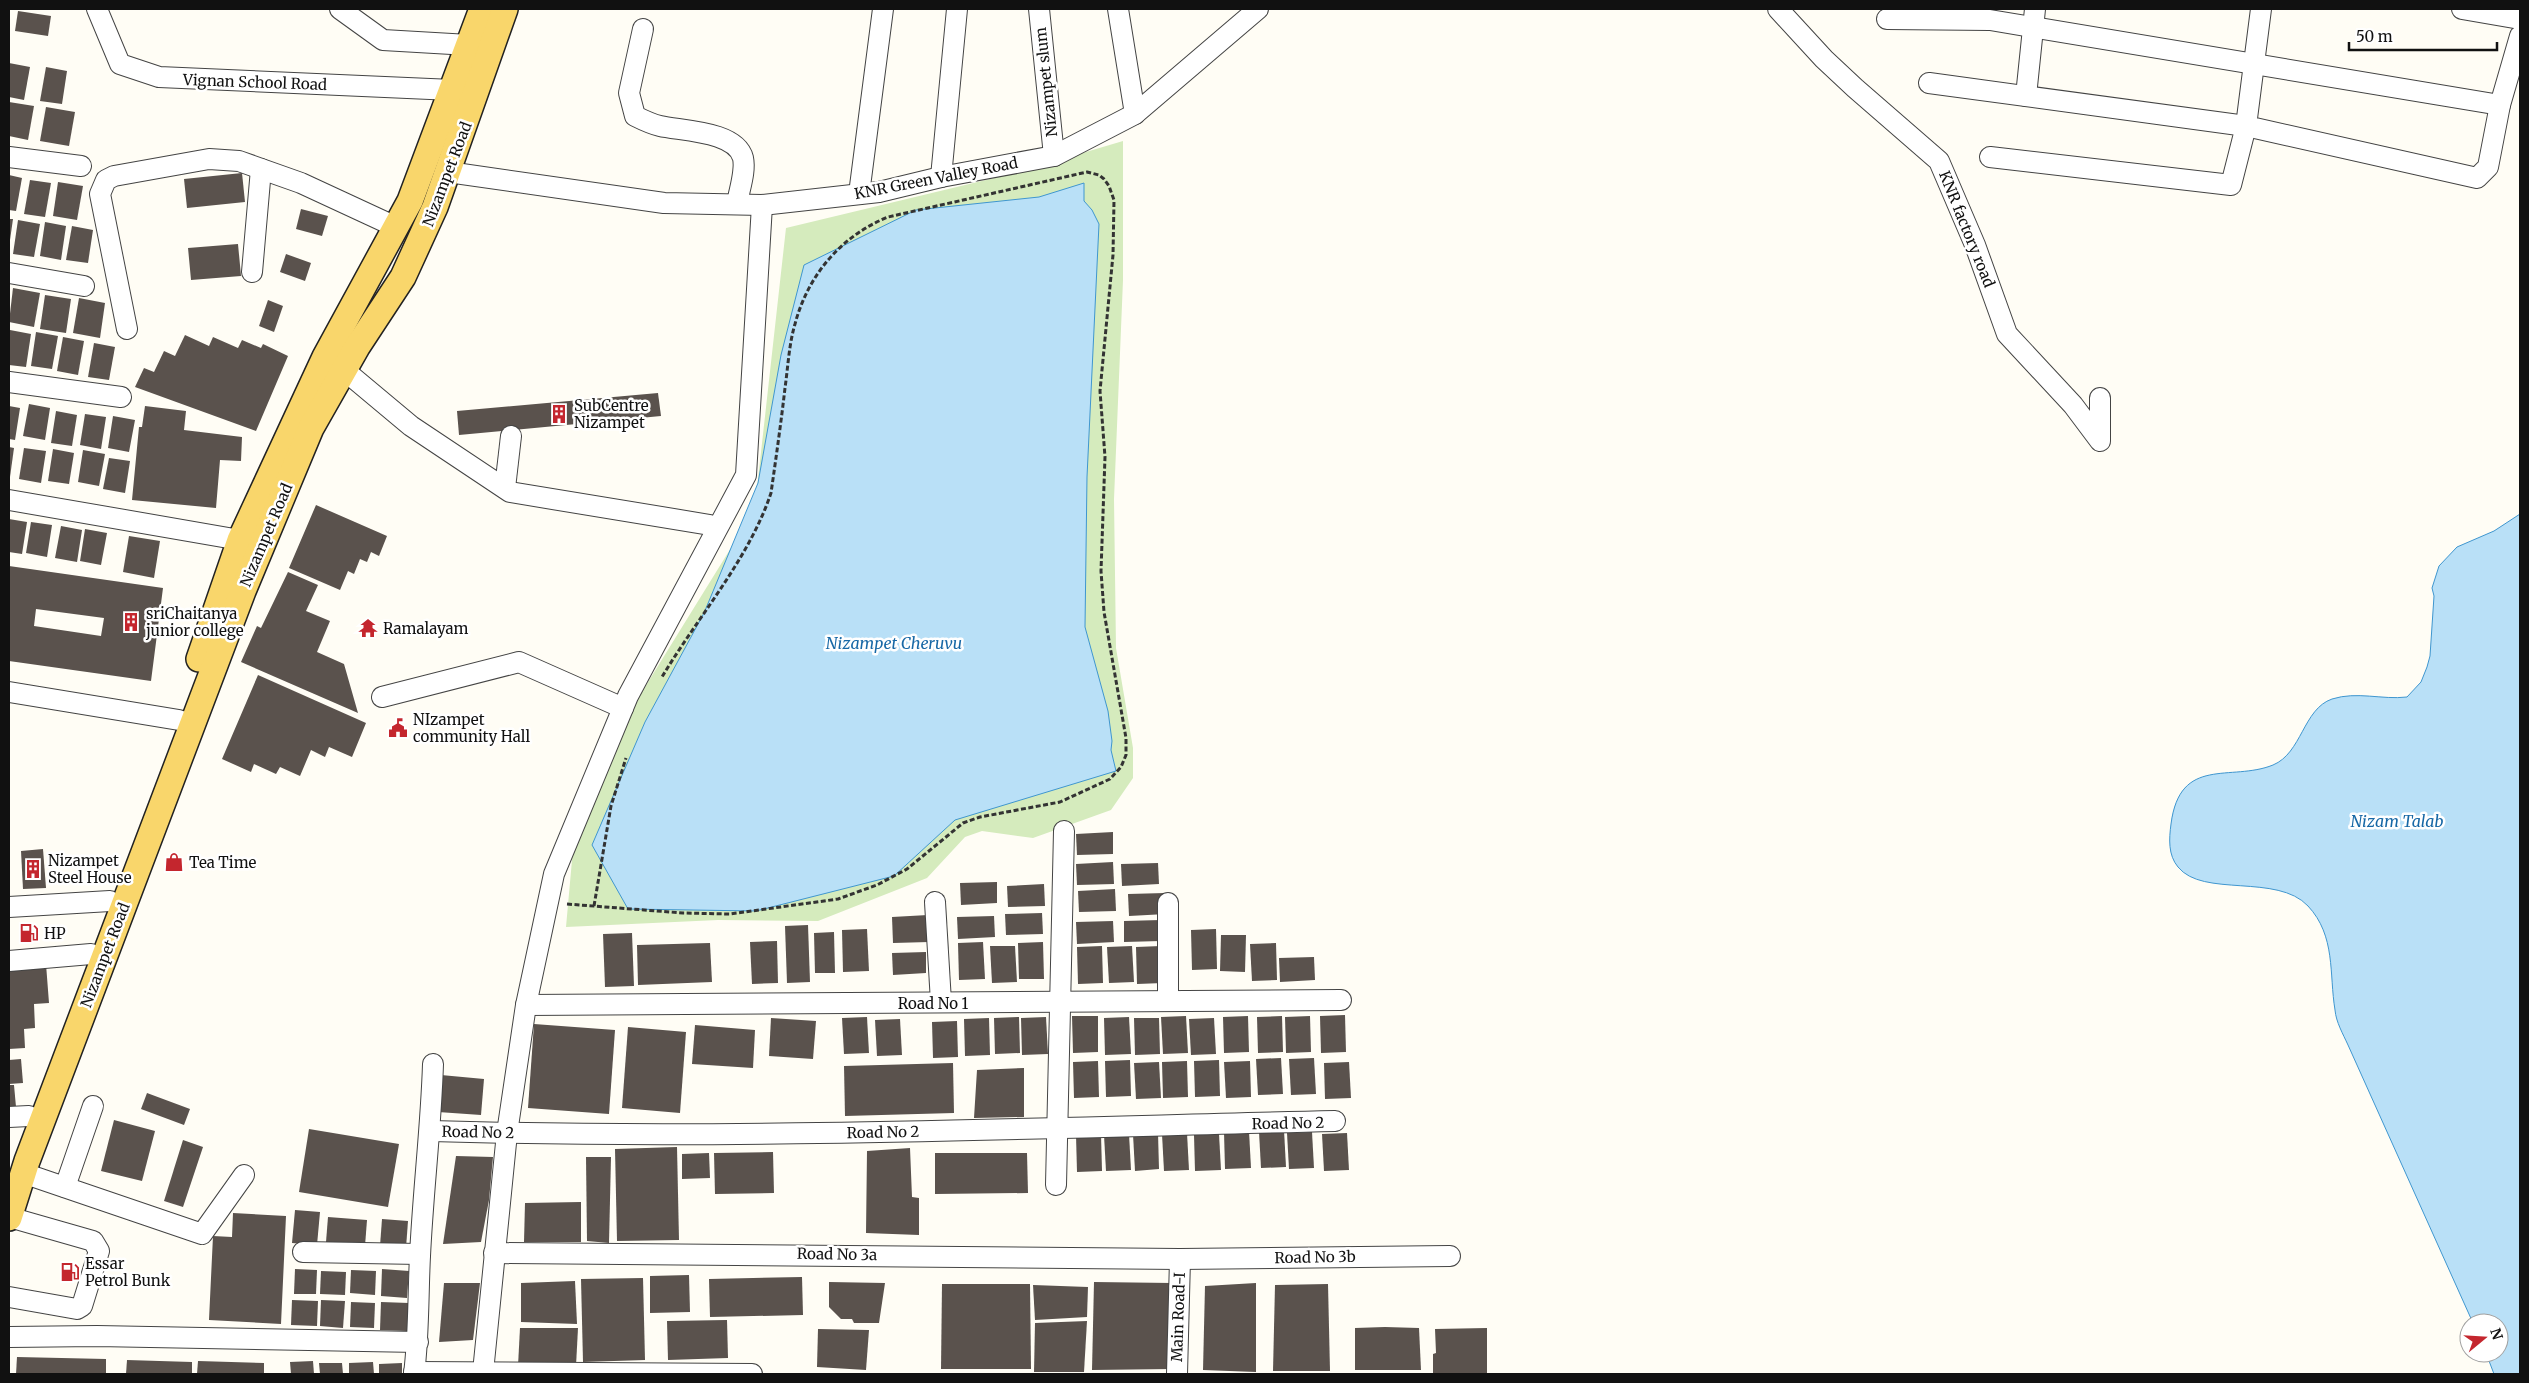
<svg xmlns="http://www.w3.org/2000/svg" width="2529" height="1383" viewBox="0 0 2529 1383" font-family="Merriweather,serif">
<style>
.green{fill:#d5ebbd}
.water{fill:#b9e0f7;stroke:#3f96cf}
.building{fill:#5a524d;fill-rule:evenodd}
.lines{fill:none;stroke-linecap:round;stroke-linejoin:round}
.minor-casing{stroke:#444;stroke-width:22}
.major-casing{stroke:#222;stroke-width:28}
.path{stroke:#333;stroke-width:3;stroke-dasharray:5 2.5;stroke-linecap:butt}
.minor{stroke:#fff;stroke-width:20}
.major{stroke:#f9d66b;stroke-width:25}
.labels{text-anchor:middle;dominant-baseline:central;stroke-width:5;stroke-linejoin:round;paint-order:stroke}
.street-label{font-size:15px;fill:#111;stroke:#fff}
.poi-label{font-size:15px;fill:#111;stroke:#fff;text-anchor:start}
.water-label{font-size:16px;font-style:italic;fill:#1768a6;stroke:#fff}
</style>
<rect width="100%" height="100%" fill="#fffdf5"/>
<!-- green -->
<polygon class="green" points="1123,141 1123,280 1114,499 1116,648 1133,748 1133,778 1111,810 1033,838 982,831 965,837 927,878 818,921 718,920 566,927 573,849 632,708 734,543 757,488 786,228 1015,173"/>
<!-- water -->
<g class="water">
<polygon points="1084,183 1084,201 1092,210 1099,224 1087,477 1085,627 1108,711 1112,741 1111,750 1116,771 955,820 894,876 756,911 628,909 592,845 645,722 704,613 758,483 781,355 804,265 916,210 1039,197"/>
<path d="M2520 514V1374H2494L2486 1353H2499V1323H2473L2348 1045C2343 1034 2336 1022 2335 1010 2329 974 2336 936 2308 906 2277 873 2203 898 2178 867 2168 855 2169 839 2171 824 2180 755 2231 782 2273 765 2302 753 2303 709 2332 699 2357 691 2382 700 2407 697L2421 682 2427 667 2430 656 2434 596 2432 588 2439 566 2457 547 2494 531Z"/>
</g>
<!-- building -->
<g class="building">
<polygon points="18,11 51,16 48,36 15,31"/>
<polygon points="9,63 30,67 24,100 9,97"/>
<polygon points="46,67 67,71 62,104 40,101"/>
<polygon points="9,102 34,106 28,140 9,136"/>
<polygon points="46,107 75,112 69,146 40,141"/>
<polygon points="242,173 245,202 187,208 184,179"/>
<polygon points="9,175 22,178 16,211 9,210"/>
<polygon points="30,180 51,183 45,217 24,214"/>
<polygon points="58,182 83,186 77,220 53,216"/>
<polygon points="301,209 328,216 322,236 296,229"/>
<polygon points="9,219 13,219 10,240 9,240"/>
<polygon points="18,220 40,224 34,257 13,254"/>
<polygon points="45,222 66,226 61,260 40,256"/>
<polygon points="72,226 93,230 88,263 66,260"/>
<polygon points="238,244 241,276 191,280 188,248"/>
<polygon points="286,254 311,263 305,281 280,272"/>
<polygon points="13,288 40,293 34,327 9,322"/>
<polygon points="45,295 71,299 66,333 40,329"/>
<polygon points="79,298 105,303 100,338 73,333"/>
<polygon points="268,300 283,306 274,332 259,326"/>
<polygon points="10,330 31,334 26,367 9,365"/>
<polygon points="36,332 58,336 52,369 31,366"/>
<polygon points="185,335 209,346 213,337 238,348 242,340 261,348 263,344 288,356 256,431 135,387 144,368 154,372 164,351 175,356"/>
<polygon points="63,337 84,341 78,375 57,371"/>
<polygon points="94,343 115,347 109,380 88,377"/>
<polygon points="658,393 661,416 459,435 457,411"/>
<polygon points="29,404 50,408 45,440 23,436"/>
<polygon points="9,406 20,408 15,440 9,439"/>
<polygon points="145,406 186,411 184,430 242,437 241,461 220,460 216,508 132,500 139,427 142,427"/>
<polygon points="56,411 77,415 72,446 51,443"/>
<polygon points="85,414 106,417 101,449 80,445"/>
<polygon points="113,416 135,420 129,452 108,448"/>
<polygon points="9,447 14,448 10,477 9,477"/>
<polygon points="24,448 46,451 41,483 19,479"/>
<polygon points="53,449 74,453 69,484 48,481"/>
<polygon points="83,450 105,454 99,486 78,482"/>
<polygon points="109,458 130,461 125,493 103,489"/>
<polygon points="316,505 387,536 379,556 371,552 367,562 360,559 354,574 348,571 340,590 289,568"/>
<polygon points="9,519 27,522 22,554 9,552"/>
<polygon points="31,522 52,525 47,557 26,553"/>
<polygon points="61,526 82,530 77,562 55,558"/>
<polygon points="85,529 107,533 101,565 80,561"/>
<polygon points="129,536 160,541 154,578 123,572"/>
<path d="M9 566 163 588 151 681 9 661ZM36 609 104 618 101 636 34 626Z"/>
<polygon points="288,572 318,585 306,611 330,621 317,652 344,664 358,713 241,662 257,626 261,628"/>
<polygon points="258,675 366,723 352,757 329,747 325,757 311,750 300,776 280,767 276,774 254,764 251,772 222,759"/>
<polygon points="1113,832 1113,854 1077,855 1076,834"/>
<polygon points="43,849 46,888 23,889 21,851"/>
<polygon points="1113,862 1114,884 1077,885 1076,864"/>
<polygon points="1158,863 1159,884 1122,886 1121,864"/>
<polygon points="997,882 997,903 961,905 960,883"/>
<polygon points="1044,884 1045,906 1008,907 1007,886"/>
<polygon points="1115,889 1116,911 1079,912 1078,891"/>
<polygon points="1165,893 1166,914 1129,916 1128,894"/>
<polygon points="1042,913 1043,934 1006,935 1005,914"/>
<polygon points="928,915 929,942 893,943 892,917"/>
<polygon points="994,916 995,937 958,939 957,917"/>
<polygon points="1161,920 1161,941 1124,942 1124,921"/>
<polygon points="1113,921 1114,942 1077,944 1076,922"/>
<polygon points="808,925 810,982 787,983 785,926"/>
<polygon points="867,929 869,971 843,972 842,930"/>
<polygon points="1216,929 1217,969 1192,970 1191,930"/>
<polygon points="834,932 835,973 815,973 814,933"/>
<polygon points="632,933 634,986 605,987 603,934"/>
<polygon points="1221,935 1246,935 1245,972 1220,971"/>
<polygon points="777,941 778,983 752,984 750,942"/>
<polygon points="983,942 985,979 959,980 958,943"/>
<polygon points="1043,942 1044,979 1019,979 1018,943"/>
<polygon points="710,943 712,982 638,985 637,945"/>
<polygon points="1276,943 1277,980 1252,981 1250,944"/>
<polygon points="990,946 1015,946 1017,982 992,983"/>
<polygon points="1102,946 1103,983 1078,984 1077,947"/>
<polygon points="1132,946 1134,982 1109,983 1107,947"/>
<polygon points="1161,946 1163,983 1137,984 1136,947"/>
<polygon points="926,952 926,973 893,975 892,953"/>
<polygon points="1314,957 1315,980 1280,982 1279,958"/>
<polygon points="46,964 49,1003 34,1004 35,1028 24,1029 25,1048 9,1049 9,971"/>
<polygon points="1345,1015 1346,1052 1321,1053 1320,1016"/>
<polygon points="1072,1016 1098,1016 1098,1052 1073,1053"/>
<polygon points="1186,1016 1188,1053 1163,1054 1161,1017"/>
<polygon points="1248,1016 1249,1052 1224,1053 1223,1017"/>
<polygon points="1282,1016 1283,1052 1258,1053 1257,1017"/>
<polygon points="1310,1016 1311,1052 1286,1053 1285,1017"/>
<polygon points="867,1017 869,1053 844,1054 842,1018"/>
<polygon points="1019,1017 1020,1053 995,1054 994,1018"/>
<polygon points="1046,1017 1048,1054 1022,1055 1021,1018"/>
<polygon points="1129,1017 1131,1054 1105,1055 1104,1018"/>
<polygon points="771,1018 816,1021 813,1059 769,1056"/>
<polygon points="989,1018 990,1055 965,1056 964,1019"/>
<polygon points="1134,1018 1159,1018 1160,1054 1135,1055"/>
<polygon points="1214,1018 1216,1054 1191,1055 1189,1019"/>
<polygon points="900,1019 902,1055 877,1056 875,1020"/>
<polygon points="957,1021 958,1057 933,1058 932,1022"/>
<polygon points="534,1024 615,1030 609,1114 528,1108"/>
<polygon points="695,1025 755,1030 753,1068 692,1064"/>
<polygon points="628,1027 686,1032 680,1113 622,1108"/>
<polygon points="1281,1058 1283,1094 1258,1095 1256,1059"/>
<polygon points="1314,1058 1316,1094 1291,1095 1289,1059"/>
<polygon points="21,1059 23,1083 9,1084 9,1060"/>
<polygon points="1130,1060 1131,1096 1106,1097 1105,1061"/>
<polygon points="1219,1060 1220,1096 1195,1097 1194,1061"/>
<polygon points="1098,1061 1099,1097 1074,1098 1073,1062"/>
<polygon points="1187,1061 1188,1097 1163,1098 1162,1062"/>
<polygon points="1250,1061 1251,1097 1226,1098 1224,1062"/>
<polygon points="1159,1062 1161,1098 1136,1099 1134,1063"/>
<polygon points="1349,1062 1351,1098 1325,1099 1324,1063"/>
<polygon points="953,1063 954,1113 845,1116 844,1066"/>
<polygon points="1024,1068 1024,1117 974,1118 977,1070"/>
<polygon points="441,1075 484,1079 481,1115 438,1112"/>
<polygon points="9,1085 14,1085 16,1107 9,1108"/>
<polygon points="147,1093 190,1109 184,1125 141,1109"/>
<polygon points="114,1120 155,1131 142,1181 101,1171"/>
<polygon points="309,1129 399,1144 388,1207 299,1192"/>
<polygon points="1284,1130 1286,1167 1261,1168 1259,1132"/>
<polygon points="1249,1131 1251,1168 1225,1169 1224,1132"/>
<polygon points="1312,1132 1314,1168 1289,1169 1287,1133"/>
<polygon points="1158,1133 1159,1169 1135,1171 1133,1134"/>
<polygon points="1187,1133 1189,1170 1164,1171 1162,1134"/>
<polygon points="1347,1133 1349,1170 1324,1171 1322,1134"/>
<polygon points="1101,1134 1102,1171 1077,1172 1076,1135"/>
<polygon points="1129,1134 1131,1170 1106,1171 1104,1135"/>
<polygon points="1219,1134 1221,1170 1195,1171 1194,1135"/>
<polygon points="183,1140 203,1147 183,1207 164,1201"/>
<polygon points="677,1147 679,1240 617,1241 615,1149"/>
<polygon points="910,1148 912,1197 919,1198 919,1235 866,1233 867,1151"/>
<polygon points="773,1152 774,1193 715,1194 714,1153"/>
<polygon points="709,1153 710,1178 682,1179 682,1154"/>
<polygon points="935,1153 1027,1153 1028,1193 935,1194"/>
<polygon points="456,1156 493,1157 489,1200 481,1242 443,1244"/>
<polygon points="586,1157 611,1157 609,1243 587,1241"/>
<polygon points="581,1202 581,1242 524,1242 525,1203"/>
<polygon points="295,1210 320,1212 317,1245 292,1243"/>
<polygon points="233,1213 286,1216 281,1324 209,1320 213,1236 232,1237"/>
<polygon points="328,1217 367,1220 365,1246 326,1242"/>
<polygon points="382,1219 408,1221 406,1248 380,1246"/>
<polygon points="295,1269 317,1270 316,1294 294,1294"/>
<polygon points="382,1269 409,1271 407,1298 381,1296"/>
<polygon points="351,1270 376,1271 375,1295 350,1293"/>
<polygon points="321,1271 346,1272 345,1295 320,1294"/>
<polygon points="689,1275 690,1312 650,1313 650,1276"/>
<polygon points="802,1277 803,1315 710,1317 709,1279"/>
<polygon points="643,1278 645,1360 583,1362 581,1279"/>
<polygon points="575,1281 577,1324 521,1322 521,1283"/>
<polygon points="829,1282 885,1283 879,1323 854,1323 852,1319 841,1319 829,1307"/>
<polygon points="1094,1282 1172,1283 1172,1369 1092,1370"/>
<polygon points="444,1283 480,1283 473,1340 439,1342"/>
<polygon points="1256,1283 1256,1372 1203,1370 1205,1286"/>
<polygon points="942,1284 1030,1284 1031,1369 941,1369"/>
<polygon points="1328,1284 1330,1371 1273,1371 1275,1285"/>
<polygon points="1033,1285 1088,1287 1087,1317 1035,1320"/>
<polygon points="292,1300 318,1301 317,1326 291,1325"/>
<polygon points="321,1300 345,1301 343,1328 320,1326"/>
<polygon points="351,1302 375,1303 374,1328 350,1327"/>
<polygon points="381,1302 409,1303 407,1331 380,1330"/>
<polygon points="727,1320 728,1358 668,1360 667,1321"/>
<polygon points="1087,1321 1084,1372 1034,1372 1035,1323"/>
<polygon points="1385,1327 1419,1328 1421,1370 1355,1370 1355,1328"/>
<polygon points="520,1328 578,1328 576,1366 518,1366"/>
<polygon points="1487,1328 1487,1373 1433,1373 1433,1354 1436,1353 1435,1329"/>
<polygon points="818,1329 869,1330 866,1370 817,1367"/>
<polygon points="17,1357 106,1359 106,1374 16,1374"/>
<polygon points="127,1360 192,1362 192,1374 126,1374"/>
<polygon points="198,1361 264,1363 264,1374 197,1374"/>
<polygon points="313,1361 314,1374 291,1374 290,1362"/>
<polygon points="373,1362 374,1374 349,1374 349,1363"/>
<polygon points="319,1363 342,1363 343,1374 320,1374"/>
<polygon points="402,1363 402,1374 379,1374 379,1364"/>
</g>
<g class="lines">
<!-- minor casing -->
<g class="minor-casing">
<g id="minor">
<polyline points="97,9 120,64 159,77 453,90"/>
<polyline points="340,9 383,40 469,45"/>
<polyline points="1039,9 1054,156"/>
<polyline points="1118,9 1135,114"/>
<polyline points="1778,9 1824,59 1855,88 1939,161 1975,245 2007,334 2073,405 2100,441 2100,398"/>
<polyline points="2261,9 2246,126 2477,178 2488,167 2500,105 2520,36"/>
<polyline points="2462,9 2520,19"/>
<polyline points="1887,19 1990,20 2500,105"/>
<path d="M643 29 629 93 635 116C643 120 651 124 660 126 682 131 736 131 743 158 746 172 739 190 737 204"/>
<polyline points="1929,83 2246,126 2231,185 1990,157"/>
<polyline points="2026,96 2035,9"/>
<polyline points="9,157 81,166"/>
<polyline points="448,172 664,203 762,205 879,192 941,177 1054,156 1135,114 1258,9"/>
<polyline points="941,177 957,9"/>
<polyline points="859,194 883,9"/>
<polyline points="252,272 261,169"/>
<polyline points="9,273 84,286"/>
<polyline points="127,329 100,194 106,180 114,176 209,159 239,161 301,183 396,227"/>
<polyline points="344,370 411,426 510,492 710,525"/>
<polyline points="9,382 121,397"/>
<polyline points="505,488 511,436"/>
<polyline points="9,500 240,540"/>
<polyline points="9,692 179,720"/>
<polyline points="382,697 519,662 623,708"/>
<polyline points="935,902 941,1002"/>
<polyline points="1168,903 1168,1001"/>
<polyline points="9,907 110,901"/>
<polyline points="9,961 91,954"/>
<polyline points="526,1005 1341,1000"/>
<polyline points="9,1117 29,1116"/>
<path d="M431 1131C732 1140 1034 1128 1335 1121"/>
<polyline points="23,1173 202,1234 244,1175"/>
<polyline points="1056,1185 1064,831"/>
<polyline points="65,1187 93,1106"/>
<polyline points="303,1252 420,1254"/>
<polyline points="494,1253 1180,1259 1450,1256"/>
<polyline points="9,1297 77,1309 82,1306 99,1251 93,1241 9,1217"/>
<polyline points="9,1337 97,1336 418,1342"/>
<polyline points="414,1372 752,1374"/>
<polyline points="483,1372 507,1133 526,1005 554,874 628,696 746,475 762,205"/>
<path d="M414 1374C419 1335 418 1295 420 1256 423 1192 431 1128 433 1064"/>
<polyline points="1177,1374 1180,1259"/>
</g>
</g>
<!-- major casing -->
<g class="major-casing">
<g id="major">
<polyline points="199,659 240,540 325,357 410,201 482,9"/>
<polyline points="9,1218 27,1161 243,591 311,428 357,347 403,277 435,207 505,9"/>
</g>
</g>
<!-- path -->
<g class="path">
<path d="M567 904 683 913 730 914 838 899 877 885 907 869 963 823 980 817 1060 802 1110 779 1121 767 1126 755V738L1104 612 1101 571 1105 457 1100 391 1113 255 1114 200 1109 186 1104 179 1099 175 1087 172 888 217C841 236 808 275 795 324 789 344 788 367 785 388 781 423 776 458 771 493 749 559 697 618 662 677"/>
<polyline points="594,906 611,806 626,758"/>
</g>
<!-- minor -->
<use href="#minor" class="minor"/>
<!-- major -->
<use href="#major" class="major"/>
</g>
<!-- icons -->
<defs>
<g id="building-bare" transform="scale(1.5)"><path d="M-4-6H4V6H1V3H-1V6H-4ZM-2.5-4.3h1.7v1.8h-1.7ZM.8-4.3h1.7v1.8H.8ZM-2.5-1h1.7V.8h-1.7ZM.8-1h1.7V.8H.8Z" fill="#c4262e" stroke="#fff" stroke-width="2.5" paint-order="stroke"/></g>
<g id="temple-bare" transform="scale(1.5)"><path d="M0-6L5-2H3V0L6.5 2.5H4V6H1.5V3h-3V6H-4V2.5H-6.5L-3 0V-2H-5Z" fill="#c4262e" stroke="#fff" stroke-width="2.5" paint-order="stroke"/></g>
<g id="civic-bare" transform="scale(1.5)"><path d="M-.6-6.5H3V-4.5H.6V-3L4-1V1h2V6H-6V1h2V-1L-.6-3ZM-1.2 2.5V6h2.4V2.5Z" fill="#c4262e" stroke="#fff" stroke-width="2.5" paint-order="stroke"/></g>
<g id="shop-bare" transform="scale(1.5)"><path d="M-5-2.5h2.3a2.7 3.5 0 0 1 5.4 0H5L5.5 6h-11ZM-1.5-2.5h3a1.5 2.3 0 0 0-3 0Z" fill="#c4262e" stroke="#fff" stroke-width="2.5" paint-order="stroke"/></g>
<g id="fuel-bare" transform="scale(1.5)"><path d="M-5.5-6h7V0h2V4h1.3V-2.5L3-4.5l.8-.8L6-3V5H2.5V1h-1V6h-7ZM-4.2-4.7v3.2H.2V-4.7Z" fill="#c4262e" stroke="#fff" stroke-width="2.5" paint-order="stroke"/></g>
</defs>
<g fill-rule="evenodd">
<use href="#building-bare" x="559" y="414"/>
<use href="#building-bare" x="131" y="622"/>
<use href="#temple-bare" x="368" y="628"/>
<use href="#civic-bare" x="398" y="728"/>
<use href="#shop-bare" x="174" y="862"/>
<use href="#building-bare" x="33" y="869"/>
<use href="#fuel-bare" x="29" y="933"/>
<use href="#fuel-bare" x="70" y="1272"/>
</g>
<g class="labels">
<!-- street labels -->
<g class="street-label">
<text transform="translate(255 82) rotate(2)">Vignan School Road</text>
<text transform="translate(1046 82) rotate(-96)">Nizampet slum</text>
<text transform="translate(447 174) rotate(-69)">Nizampet Road</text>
<text transform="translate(936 178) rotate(-11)">KNR Green Valley Road</text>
<text transform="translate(1967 229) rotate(68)">KNR factory road</text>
<text transform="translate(266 535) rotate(-67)">Nizampet Road</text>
<text transform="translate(105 955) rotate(-69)">Nizampet Road</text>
<text x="933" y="1003">Road No 1</text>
<text transform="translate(1288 1123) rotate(-1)">Road No 2</text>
<text transform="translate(478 1132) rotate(1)">Road No 2</text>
<text transform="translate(883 1132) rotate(-1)">Road No 2</text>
<text transform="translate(837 1254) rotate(1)">Road No 3a</text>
<text transform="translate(1315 1257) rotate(-1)">Road No 3b</text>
<text transform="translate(1178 1317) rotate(-88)">Main Road-I</text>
</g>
<!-- poi labels -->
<g class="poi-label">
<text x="574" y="405">SubCentre<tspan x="574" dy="17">Nizampet</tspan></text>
<text x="146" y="613">sriChaitanya<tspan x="146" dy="17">junior college</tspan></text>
<text x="383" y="628">Ramalayam</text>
<text x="413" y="719">NIzampet<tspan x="413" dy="17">community Hall</tspan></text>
<text x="48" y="860">Nizampet<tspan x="48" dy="17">Steel House</tspan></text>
<text x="189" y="862">Tea Time</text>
<text x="44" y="933">HP</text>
<text x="85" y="1263">Essar<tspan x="85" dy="17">Petrol Bunk</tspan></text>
</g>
<!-- water labels -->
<g class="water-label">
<text x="894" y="643">Nizampet Cheruvu</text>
<text x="2397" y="821">Nizam Talab</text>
</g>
</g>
<!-- border -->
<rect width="2529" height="1383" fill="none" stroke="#111111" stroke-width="20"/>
<!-- north arrow -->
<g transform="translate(2484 1338) rotate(72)"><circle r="24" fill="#ffffff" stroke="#a0a0a0"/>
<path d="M0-4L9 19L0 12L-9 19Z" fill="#c4262e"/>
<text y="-8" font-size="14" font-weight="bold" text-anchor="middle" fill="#111111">N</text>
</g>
<!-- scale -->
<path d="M2349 42v8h148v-8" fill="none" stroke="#111111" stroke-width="2.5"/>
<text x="2356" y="42" font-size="15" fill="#111111" stroke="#ffffff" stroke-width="4" paint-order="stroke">50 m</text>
</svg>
